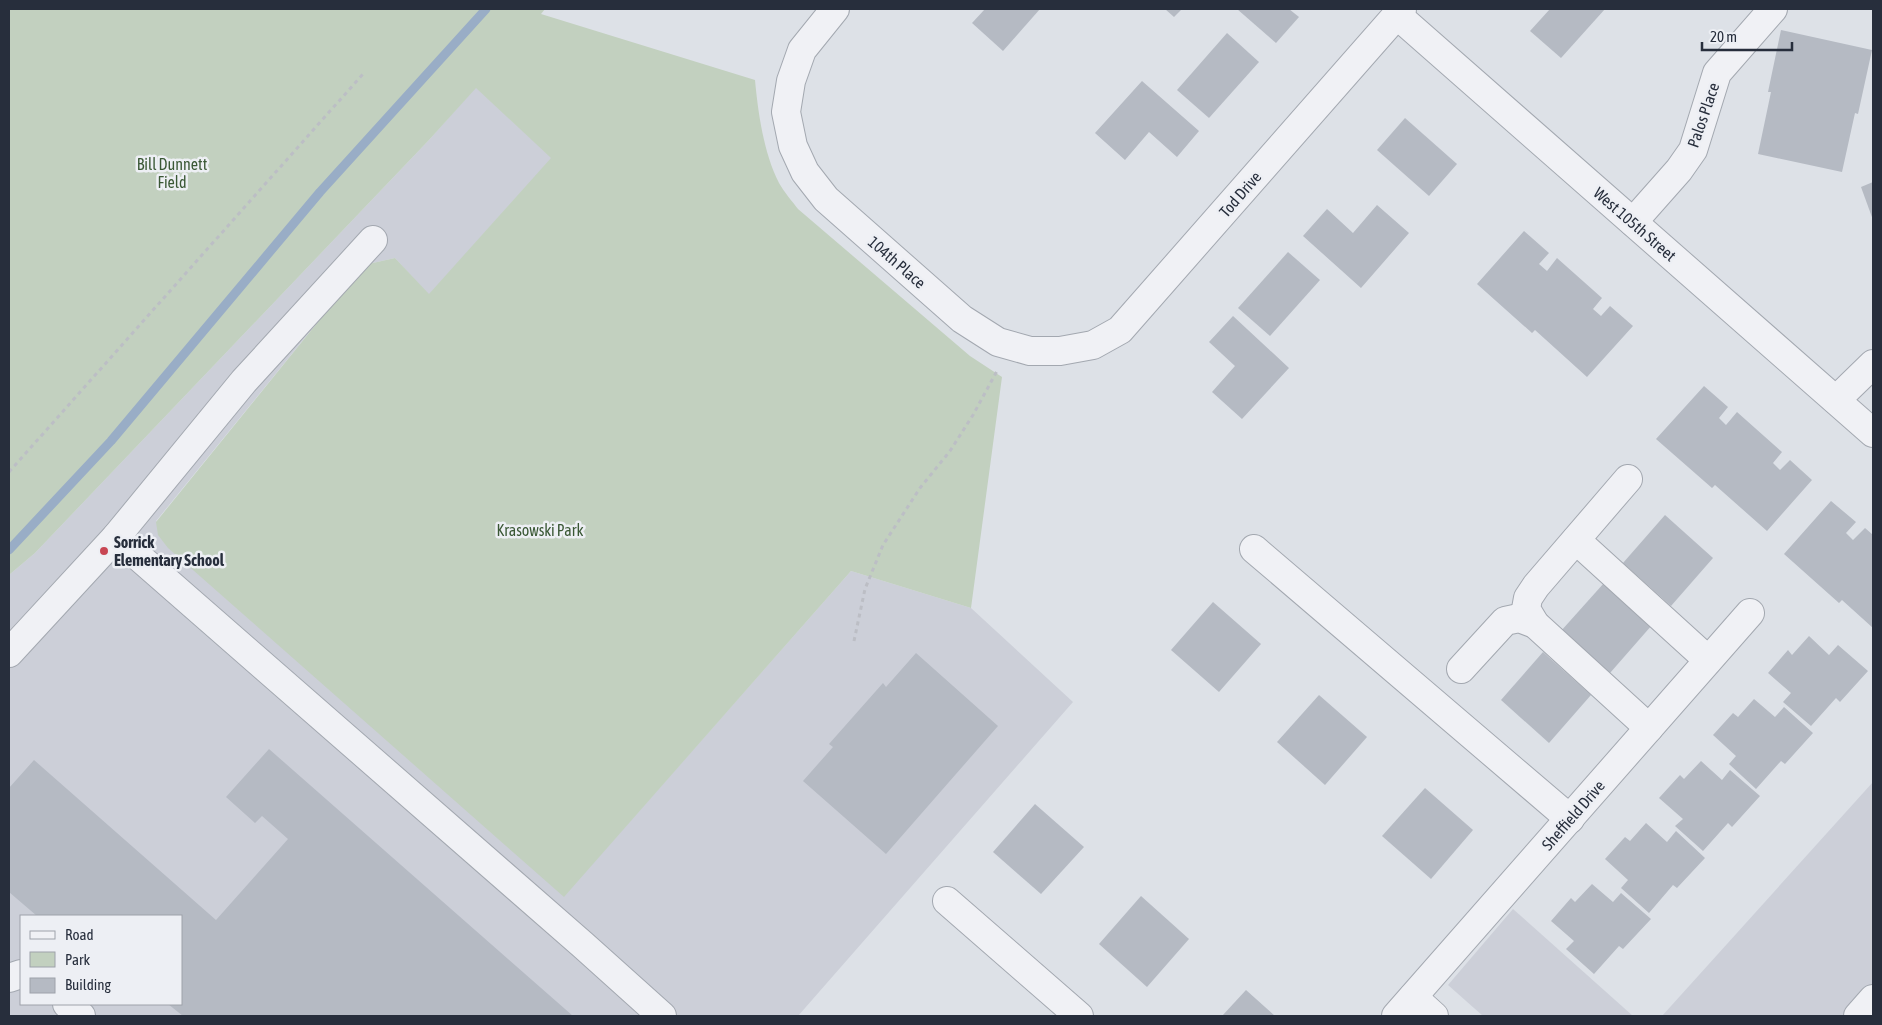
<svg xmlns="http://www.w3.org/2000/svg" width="1882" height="1025" viewBox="0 0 1882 1025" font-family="'Asap Condensed',sans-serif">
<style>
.built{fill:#cccfd8;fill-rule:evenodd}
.green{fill:#c2d0bf}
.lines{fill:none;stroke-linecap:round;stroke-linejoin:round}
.stream{stroke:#99adc6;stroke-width:9}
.building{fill:#b5bac3}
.minor-casing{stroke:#a3a8b0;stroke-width:30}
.path{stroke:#bcbec5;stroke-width:3;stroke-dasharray:4 4;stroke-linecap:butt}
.minor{stroke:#f0f1f5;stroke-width:28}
.poi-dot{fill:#c84653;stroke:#edeff4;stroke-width:2}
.labels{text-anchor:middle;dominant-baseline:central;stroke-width:5;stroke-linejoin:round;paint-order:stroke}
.street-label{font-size:16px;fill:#272e3c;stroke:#edeff4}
.park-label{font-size:16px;fill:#3a5835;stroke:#edeff4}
.poi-label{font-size:16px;font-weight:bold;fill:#272e3c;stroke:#edeff4;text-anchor:start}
</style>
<rect width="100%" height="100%" fill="#dde1e7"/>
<!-- built -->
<g class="built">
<path d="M476 87 552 158 429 295 395 258 364 265 156 521 564 896 851 571 971 608 1073 702 798 1016H9V575L35 553 429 140ZM21 916H181V1004H21Z"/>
<polygon points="1873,782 1873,1016 1662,1016"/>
<polygon points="1513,909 1633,1016 1483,1016 1448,985"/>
</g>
<!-- green -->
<path class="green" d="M9 9H545L541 14 755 80C758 113 764 154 779 183 784 192 792 201 798 209L970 356 1002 377 971 608 851 571 564 897 168 548 158 535 156 522 364 265 395 258 429 294 551 158 476 88 429 140 35 553 9 575Z"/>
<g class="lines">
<!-- stream -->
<polyline class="stream" points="9,550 111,441 320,192 486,9"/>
</g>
<!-- building -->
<g class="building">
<polygon points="985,9 1040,9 1003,51 972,23"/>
<polygon points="1165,9 1182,9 1174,17"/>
<polygon points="1237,9 1289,9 1299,17 1276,43"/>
<polygon points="1550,9 1605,9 1561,58 1530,31"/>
<polygon points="1781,30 1872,50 1858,114 1855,113 1842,172 1758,154 1771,92 1768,92"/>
<polygon points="1227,33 1259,62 1209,118 1177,90"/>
<polygon points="1142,81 1199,131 1177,157 1149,132 1125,160 1095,133"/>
<polygon points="1405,118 1457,164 1429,196 1377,150"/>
<polygon points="1873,182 1873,220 1861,187"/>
<polygon points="1377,205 1409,233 1361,288 1303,236 1327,209 1353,233"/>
<polygon points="1524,231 1549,253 1539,264 1547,271 1557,258 1602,298 1593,309 1601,316 1610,306 1633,326 1587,377 1535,330 1532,333 1477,284"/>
<polygon points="1288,252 1320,280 1270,336 1238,308"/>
<polygon points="1233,316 1289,368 1242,419 1212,392 1235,366 1209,342"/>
<polygon points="1704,386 1728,407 1719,418 1726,425 1737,412 1782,452 1773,463 1780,470 1790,460 1812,480 1767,531 1715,485 1712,488 1656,439"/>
<polygon points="1831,501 1856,522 1846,533 1853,540 1865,528 1873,535 1873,628 1842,600 1839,603 1784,554"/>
<polygon points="1665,515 1713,558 1671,606 1623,563"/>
<polygon points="1604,583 1652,625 1610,673 1561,631"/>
<polygon points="1213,602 1261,644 1219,692 1171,650"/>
<polygon points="1809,636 1829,655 1838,645 1868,671 1840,702 1836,698 1811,726 1783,702 1791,693 1768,673 1788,650 1792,655"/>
<polygon points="1543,652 1591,695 1549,743 1501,700"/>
<polygon points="916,653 998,726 886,854 803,781 833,747 829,744 883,683 886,687"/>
<polygon points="1319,695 1367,737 1325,785 1277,742"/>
<polygon points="1754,699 1775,717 1784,707 1813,733 1785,764 1781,761 1756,789 1729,764 1736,756 1713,735 1733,713 1738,717"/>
<polygon points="269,749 573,1016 183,1016 168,1004 181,1004 181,916 37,916 9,892 9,788 34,760 216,920 288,839 262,816 255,823 226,797"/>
<polygon points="1701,761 1722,780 1730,770 1760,796 1732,827 1728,823 1703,851 1675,826 1683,819 1659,798 1680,775 1684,779"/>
<polygon points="1425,788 1473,830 1431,879 1382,836"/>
<polygon points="1035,804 1084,847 1041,894 993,852"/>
<polygon points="1646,823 1667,842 1676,831 1705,858 1677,888 1673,885 1649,913 1621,888 1628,880 1605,859 1625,837 1630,841"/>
<polygon points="1592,884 1613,902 1621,893 1651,919 1623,949 1619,946 1594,974 1566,949 1574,941 1551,921 1571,898 1575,902"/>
<polygon points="1141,896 1189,939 1147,987 1099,944"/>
<polygon points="1246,990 1275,1016 1222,1016"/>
</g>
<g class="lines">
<!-- minor casing -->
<g class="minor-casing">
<g id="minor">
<polyline points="835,9 802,50 791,81 786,112 793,146 805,172 826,199 962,319 998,342 1030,351 1060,351 1093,345 1120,330 1402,9"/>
<polyline points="1397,15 1873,433"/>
<polyline points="1633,222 1679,170 1693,150 1717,73 1773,9"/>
<polyline points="1836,400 1873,364"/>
<polyline points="1628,479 1536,586 1528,598 1526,609 1535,624 1649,728"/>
<polyline points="116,537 583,945 662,1016"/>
<polyline points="1576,540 1708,660"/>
<polyline points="1254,549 1570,819"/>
<polyline points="9,653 116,537 244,381 373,240"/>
<polyline points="1461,669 1505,621 1519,618 1535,624"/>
<polyline points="947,901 1079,1016"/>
<polyline points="9,978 21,974"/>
<polyline points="1413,997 1434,1016"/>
<polyline points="67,1004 81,1016"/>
<polyline points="1396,1016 1750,613"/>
<polyline points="1858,1016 1873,999"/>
</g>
</g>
<!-- path -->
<g class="path">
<polyline points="9,472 363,74"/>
<polyline points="854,641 865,589 883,545 920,488 950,451 973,415 997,371"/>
</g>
<!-- minor -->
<use href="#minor" class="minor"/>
</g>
<!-- markers -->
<circle class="poi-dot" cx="104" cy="551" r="5"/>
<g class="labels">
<!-- street labels -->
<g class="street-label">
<text transform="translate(1703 115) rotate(-71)">Palos Place</text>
<text transform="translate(1240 194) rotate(-49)">Tod Drive</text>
<text transform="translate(1635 224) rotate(41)">West 105th Street</text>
<text transform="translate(897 262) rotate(41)">104th Place</text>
<text transform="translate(1573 815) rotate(-49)">Sheffield Drive</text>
</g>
<!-- park labels -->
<g class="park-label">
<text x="172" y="164">Bill Dunnett<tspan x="172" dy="18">Field</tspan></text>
<text x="540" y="530">Krasowski Park</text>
</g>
<!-- poi labels -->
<g class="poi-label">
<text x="114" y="542">Sorrick<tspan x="114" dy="18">Elementary School</tspan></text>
</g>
</g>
<!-- border -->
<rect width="1882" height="1025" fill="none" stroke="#272e3c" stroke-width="20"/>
<!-- legend -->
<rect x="20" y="915" width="162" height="90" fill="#edeff4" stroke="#9ea2aa"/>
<rect x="30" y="931" width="25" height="8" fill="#f0f1f5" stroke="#9ea2aa"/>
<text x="65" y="940" font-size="15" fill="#272e3c">Road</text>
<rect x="30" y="952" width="25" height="15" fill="#c2d0bf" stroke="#9ea2aa"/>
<text x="65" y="965" font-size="15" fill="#272e3c">Park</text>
<rect x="30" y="978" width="25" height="15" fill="#b5bac3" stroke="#9ea2aa"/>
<text x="65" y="990" font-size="15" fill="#272e3c">Building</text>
<!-- scale -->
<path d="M1702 42v8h90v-8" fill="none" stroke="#272e3c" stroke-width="2.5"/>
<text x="1710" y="42" font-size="15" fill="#272e3c" stroke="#edeff4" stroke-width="4" paint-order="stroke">20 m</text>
</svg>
